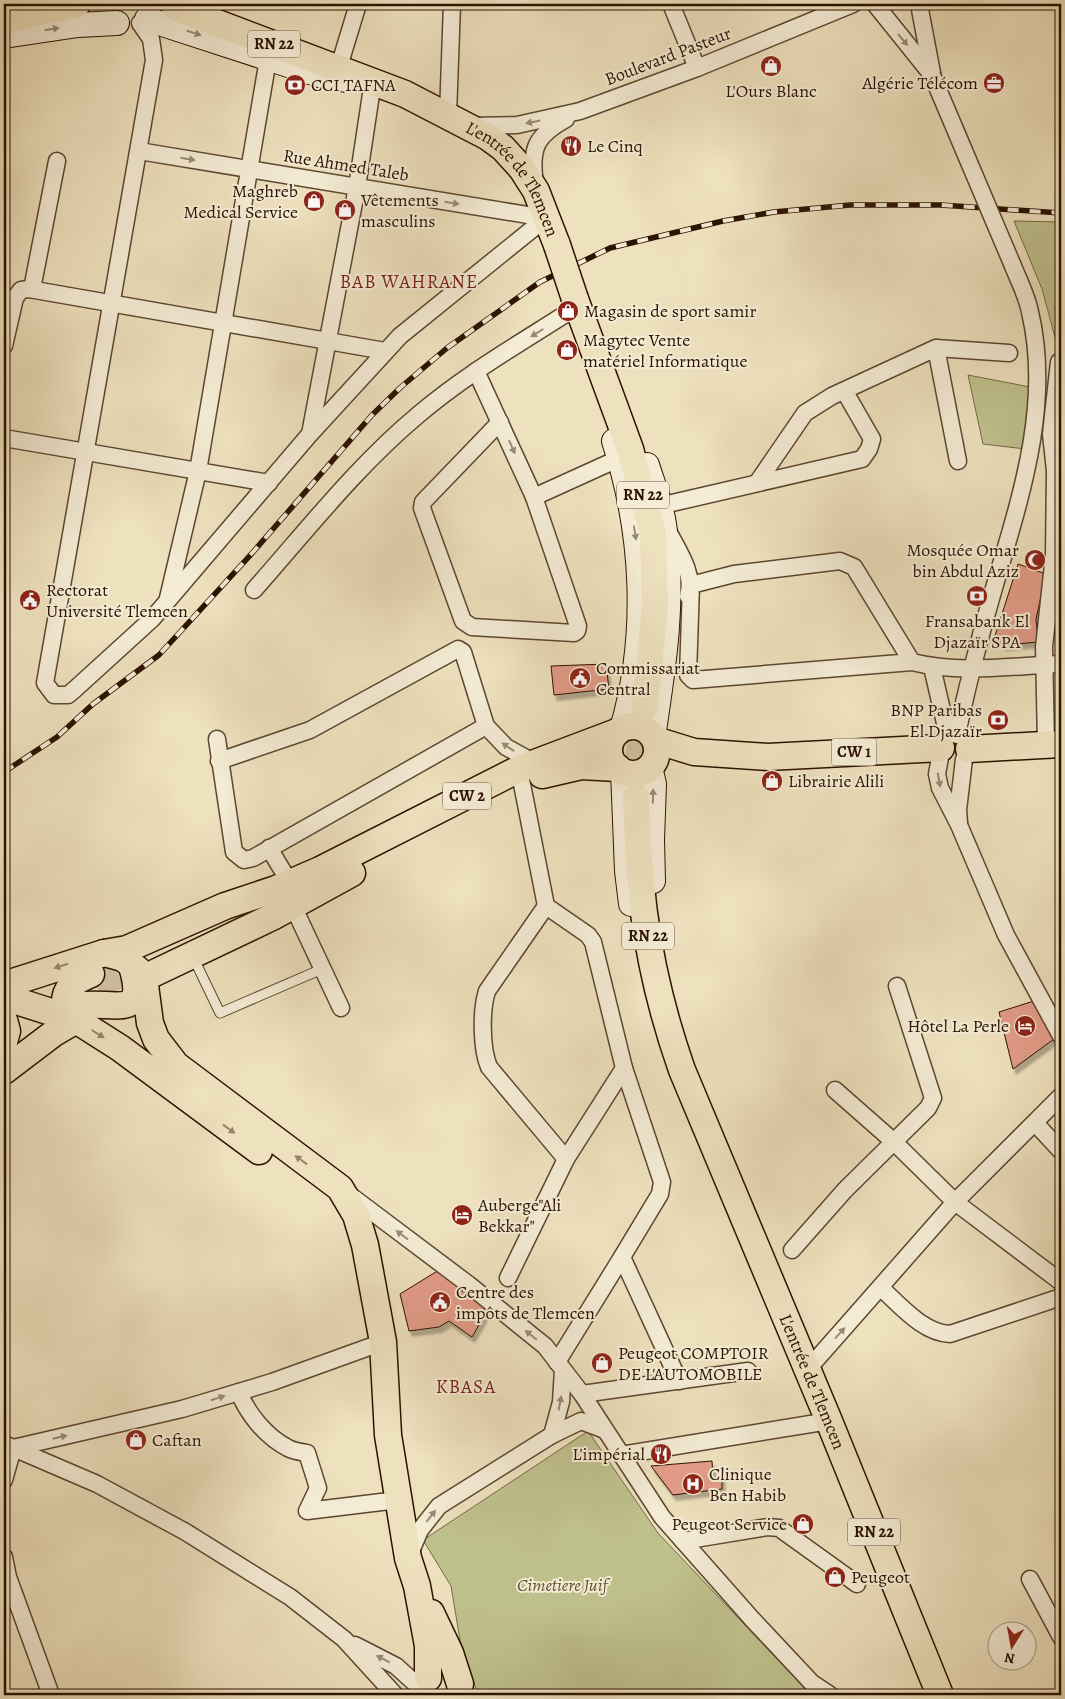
<svg xmlns="http://www.w3.org/2000/svg" width="1065" height="1699" viewBox="0 0 1065 1699" font-family="Alegreya,serif">
<style>
.green{fill:#bfc18d;stroke:#766a46}
.building{fill:#e39c89;stroke:#2c1200;filter:url(#shadow)}
.lines{fill:none;stroke-linecap:round;stroke-linejoin:round}
.secondary-tunnel{stroke:#d1c2a2;stroke-width:24;stroke-dasharray:24 12;stroke-linecap:butt}
.primary-tunnel{stroke:#d1c2a2;stroke-width:26;stroke-dasharray:26 13;stroke-linecap:butt}
.lane-casing{stroke:#5c4630;stroke-width:11}
.street-casing{stroke:#5c4630;stroke-width:19}
.secondary-casing{stroke:#2c1200;stroke-width:26}
.primary-casing{stroke:#2c1200;stroke-width:29}
.lane{stroke:#f4ecd5;stroke-width:9}
.street{stroke:#f4ecd5;stroke-width:16}
.secondary{stroke:#f4ecd5;stroke-width:24}
.primary{stroke:#eee1be;stroke-width:26}
.rail-casing{stroke:#2c1200;stroke-width:5.5}
.rail{stroke:#f4ecd5;stroke-width:4;stroke-dasharray:11;stroke-linecap:butt}
.street-bridge-casing{stroke:#5c4630;stroke-width:19;stroke-linecap:butt}
.primary-bridge-casing{stroke:#2c1200;stroke-width:29;stroke-linecap:butt}
.street-bridge{stroke:#f4ecd5;stroke-width:16}
.primary-bridge{stroke:#eee1be;stroke-width:26}
.oneway{fill:#9a8a75}
.oneway2{fill:#978468}
.labels{text-anchor:middle;dominant-baseline:central;stroke-width:4;stroke-linejoin:round;paint-order:stroke}
.shield{fill:#f4ecd5;stroke:#685340;stroke-width:1}
.shield-label{font-size:16px;font-weight:bold;fill:#2c1200}
.street-label{font-size:18px;fill:#2c1200;stroke:#f4ecd5}
.poi-label{font-size:18px;fill:#2c1200;stroke:#f4ecd5;text-anchor:start}
.park-label{font-size:18px;font-style:italic;fill:#5f4f31;stroke:#f4ecd5}
.neighbourhood-label{font-size:19px;letter-spacing:1px;fill:#7a1f14;stroke:#f4ecd5}
</style>
<defs>
<filter id="shadow"><feDropShadow dx="3" dy="5.5" stdDeviation="1" flood-color="#0004"/></filter>
</defs>
<rect width="100%" height="100%" fill="#eee1be"/>
<filter id="stains"><feTurbulence type="fractalNoise" baseFrequency=".004" numOctaves="4"/><feColorMatrix values="0 0 0 0 .2 0 0 0 0 .09 0 0 0 0 .02 0 0 0 .5 -.17"/></filter>
<radialGradient id="worn" r=".72"><stop offset=".6" stop-color="#630" stop-opacity="0"/><stop offset="1" stop-color="#630" stop-opacity=".3"/></radialGradient>
<!-- green -->
<g class="green">
<polygon points="1014,221 1061,222 1061,340 1056,341 1042,289"/>
<polygon points="968,375 1030,387 1025,449 983,444"/>
<polygon points="588,1431 658,1533 811,1695 478,1695 460,1640 451,1586 423,1540"/>
</g>
<!-- building -->
<g class="building">
<polygon points="1018,564 1046,574 1036,619 1038,642 1004,645 994,639"/>
<polygon points="606,664 609,689 554,695 551,666"/>
<polygon points="1037,1000 1054,1039 1013,1069 999,1012"/>
<polygon points="439,1270 487,1311 472,1337 449,1321 439,1327 409,1331 400,1294"/>
<polygon points="712,1461 713,1478 722,1476 722,1489 673,1495 651,1466"/>
</g>
<g class="lines">
<!-- secondary-tunnel -->
<polyline class="secondary-tunnel" points="68,1009 142,960"/>
<!-- primary-tunnel -->
<g class="primary-tunnel">
<polyline points="636,798 638,758 645,706"/>
<polyline points="91,974 142,960"/>
</g>
<!-- lane casing -->
<g class="lane-casing">
<polyline id="lane" points="193,957 220,1013 322,969"/>
</g>
<!-- street casing -->
<g class="street-casing">
<g id="street">
<polyline points="671,4 697,68"/>
<polyline points="875,4 932,75"/>
<polyline points="919,4 932,73"/>
<polyline points="140,23 151,39 154,60 45,683 54,695 68,695 74,690 152,619 310,434 400,336 546,218"/>
<polyline points="341,60 358,4"/>
<polyline points="448,115 452,4"/>
<polyline points="472,126 517,125 580,111 697,68 853,4"/>
<polyline points="139,151 546,218"/>
<path d="M535 184C530 149 535 136 566 119"/>
<polyline points="32,289 57,161"/>
<polyline points="4,346 15,298 21,290 29,289 385,351"/>
<polyline points="936,348 958,461"/>
<polyline points="476,371 534,497 620,458"/>
<polyline points="500,422 423,502 422,508 463,621 472,627 574,633 577,631 578,626 534,497"/>
<polyline points="310,434 357,187 373,81"/>
<polyline points="4,438 269,483"/>
<polyline points="757,483 805,413 832,396 936,348 1009,353"/>
<polyline points="659,506 862,459 869,449 872,439 845,392"/>
<path d="M669 533C679 552 695 575 688 596"/>
<path d="M254 590C307 530 357 466 418 415 467 373 524 341 578 306"/>
<polyline points="168,598 198,471 268,59"/>
<path d="M912 662 854 567 840 561 734 574 691 585 688 675 693 680 912 662C960 674 1012 666 1061 664"/>
<polyline points="932,667 948,736"/>
<path d="M957 735C967 685 980 637 994 588 1020 499 1052 405 1030 312 1027 296 1019 281 1013 266"/>
<polyline points="217,739 234,852 244,860 253,858 486,726"/>
<polyline points="1046,745 1044,647 1054,555 1055,471 1051,434 1059,362 1061,363"/>
<polyline points="941,752 937,774 940,788 959,825 1006,935 1061,1036"/>
<polyline points="219,761 310,730 458,649 463,652 486,726 506,747 535,763"/>
<path d="M519 769 546 906 487 991C481 1010 481 1048 489 1067L566 1159"/>
<polyline points="959,823 958,810 964,759"/>
<polyline points="269,848 290,883"/>
<polyline points="293,906 341,1008"/>
<polyline points="546,906 588,935 593,942 624,1068 662,1182 660,1194 622,1257 679,1381"/>
<polyline points="835,1090 893,1141 955,1202 1061,1282"/>
<polyline points="1036,1124 1061,1151"/>
<polyline points="351,1196 468,1284 545,1346 582,1394 662,1517 752,1619 812,1683 830,1695"/>
<polyline points="792,1250 845,1190 928,1108 933,1098 897,986"/>
<polyline points="508,1278 566,1159 624,1068"/>
<path d="M881 1288C900 1305 923 1333 950 1334L1061 1297"/>
<polyline points="557,1362 622,1257"/>
<polyline points="808,1369 955,1202 1061,1096"/>
<path d="M239 1392C247 1413 266 1437 288 1448 293 1451 301 1452 307 1453L318 1488 307 1511 398 1500"/>
<polyline points="582,1394 748,1371"/>
<polyline points="552,1435 561,1402 563,1370"/>
<polyline points="4,1444 97,1484 184,1531 290,1597 344,1639 395,1695"/>
<polyline points="621,1455 829,1421"/>
<polyline points="4,1480 13,1448 182,1409 272,1382 383,1342"/>
<polyline points="683,1541 768,1527 779,1528 857,1584"/>
<polyline points="409,1556 420,1530 439,1506 552,1435 581,1421 605,1430"/>
<polyline points="4,1557 8,1577 51,1695"/>
<polyline points="1030,1579 1061,1637"/>
<polyline points="355,1645 396,1666 418,1686"/>
</g>
</g>
<!-- secondary casing -->
<g class="secondary-casing">
<g id="secondary">
<polyline points="147,19 319,75 346,80"/>
<polyline points="4,36 78,25 117,23"/>
<path d="M614 441C644 534 649 635 622 729"/>
<path d="M647 465C653 484 661 504 664 524 675 595 664 666 653 737"/>
<polyline points="650,767 654,784 652,840 653,881"/>
<polyline points="623,771 627,871 631,904"/>
</g>
</g>
<!-- primary casing -->
<g class="primary-casing">
<g id="primary">
<path id="s1" d="M175 7 405 94 488 137 503 148 522 169 536 191 557 245"/>
<polyline points="4,20 77,4"/>
<polyline points="575,299 630,449 653,534 655,607 645,706"/>
<circle cx="633" cy="750" r="24"/>
<polyline points="655,740 694,752 768,757 941,748"/>
<polyline points="969,749 1061,744"/>
<polyline points="542,775 581,766 618,768"/>
<path id="s2" d="M636 798C638 837 639 875 644 913 651 967 664 1019 682 1070L829 1421 940 1695"/>
<polyline points="104,953 127,949 225,906 276,889 320,870 519,769 617,732"/>
<polyline points="144,978 272,917 352,873"/>
<polyline points="4,985 104,953 123,958 138,970 144,978 150,1023 156,1039 176,1065 340,1188 356,1215 365,1245 383,1342 388,1435 408,1558 417,1586 428,1646 428,1678"/>
<polyline points="4,997 76,1020 120,1048 259,1151"/>
<path d="M86 1005C112 1002 147 1019 133 970"/>
<polyline points="4,1020 7,1031 4,1042"/>
<path d="M4 1071 54 1033 76 1020 65 1008C63 988 74 981 91 974"/>
<polyline points="431,1613 450,1653 460,1684"/>
</g>
</g>
<!-- lane -->
<use href="#lane" class="lane"/>
<!-- street -->
<use href="#street" class="street"/>
<!-- secondary -->
<use href="#secondary" class="secondary"/>
<!-- primary -->
<use href="#primary" class="primary"/>
<!-- rail casing -->
<g class="rail-casing">
<polyline id="rail" points="4,772 57,737 93,704 159,655 254,551 372,415 401,387 447,348 540,282 610,248 723,221 774,212 850,205 941,205 1061,213"/>
</g>
<!-- rail -->
<use href="#rail" class="rail"/>
<!-- street-bridge casing -->
<g class="street-bridge-casing">
<polyline id="street-bridge" points="932,75 1013,266"/>
</g>
<!-- primary-bridge casing -->
<g class="primary-bridge-casing">
<polyline id="primary-bridge" points="557,245 575,299"/>
</g>
<!-- street-bridge -->
<use href="#street-bridge" class="street-bridge"/>
<!-- primary-bridge -->
<use href="#primary-bridge" class="primary-bridge"/>
</g>
<!-- one-way arrows -->
<defs><path id="oneway-solid" d="M-6-.8H1V-3.2L6.5 0L1 3.2V.8H-6Z" transform="scale(1.25)"/></defs>
<g class="oneway">
<use href="#oneway-solid" transform="translate(52 29) rotate(-9)"/>
<use href="#oneway-solid" transform="translate(194 33) rotate(18)"/>
<use href="#oneway-solid" transform="translate(903 40) rotate(50)"/>
<use href="#oneway-solid" transform="translate(533 122) rotate(169)"/>
<use href="#oneway-solid" transform="translate(188 159) rotate(9)"/>
<use href="#oneway-solid" transform="translate(452 203) rotate(9)"/>
<use href="#oneway-solid" transform="translate(537 333) rotate(148)"/>
<use href="#oneway-solid" transform="translate(512 447) rotate(66)"/>
<use href="#oneway-solid" transform="translate(635 533) rotate(81)"/>
<use href="#oneway-solid" transform="translate(508 747) rotate(-146)"/>
<use href="#oneway-solid" transform="translate(939 780) rotate(80)"/>
<use href="#oneway-solid" transform="translate(653 796) rotate(-88)"/>
<use href="#oneway-solid" transform="translate(402 1235) rotate(-143)"/>
<use href="#oneway-solid" transform="translate(840 1333) rotate(-48)"/>
<use href="#oneway-solid" transform="translate(531 1335) rotate(-141)"/>
<use href="#oneway-solid" transform="translate(218 1398) rotate(-17)"/>
<use href="#oneway-solid" transform="translate(560 1403) rotate(-79)"/>
<use href="#oneway-solid" transform="translate(60 1437) rotate(-13)"/>
<use href="#oneway-solid" transform="translate(431 1516) rotate(-52)"/>
<use href="#oneway-solid" transform="translate(383 1659) rotate(-153)"/>
</g>
<g class="oneway2">
<use href="#oneway-solid" transform="translate(61 966) rotate(163)"/>
<use href="#oneway-solid" transform="translate(98 1034) rotate(32)"/>
<use href="#oneway-solid" transform="translate(229 1129) rotate(36)"/>
<use href="#oneway-solid" transform="translate(301 1160) rotate(-144)"/>
</g>
<!-- icons -->
<defs>
<g id="shop-disc" transform="scale(1.125)"><circle r="9.5" fill="#8f2418" stroke="#f4ecd5"/><path d="M-5-2.5h2.3a2.7 3.5 0 0 1 5.4 0H5L5.5 6h-11ZM-1.5-2.5h3a1.5 2.3 0 0 0-3 0Z" fill="#fff"/></g>
<g id="office-disc" transform="scale(1.125)"><circle r="9.5" fill="#8f2418" stroke="#f4ecd5"/><path d="M-6-3h4V-5.5h4V-3h4V5H-6ZM-1-4.5V-3h2v-1.5ZM-6 0V1H6V0Z" fill="#fff"/></g>
<g id="bank-disc" transform="scale(1.125)"><circle r="9.5" fill="#8f2418" stroke="#f4ecd5"/><path d="M-6-4H6V4H-6ZM0-2.3a2.3 2.3 0 1 0 0 4.6a2.3 2.3 0 1 0 0-4.6Z" fill="#fff"/></g>
<g id="restaurant-disc" transform="scale(1.125)"><circle r="9.5" fill="#8f2418" stroke="#f4ecd5"/><path d="M-5-6h1v4h1v-4h1v4h1v-4h1v5L-1.5 .5V6h-2V.5L-5-1ZM5-6V6H3V1.5H1.5Q1.5-4 5-6Z" fill="#fff"/></g>
<g id="mosque-disc" transform="scale(1.125)"><circle r="9.5" fill="#8f2418" stroke="#f4ecd5"/><path d="M3.5-4.9A6 6 0 1 0 3.5 4.9A5 5 0 1 1 3.5-4.9Z" fill="#fff"/></g>
<g id="civic-disc" transform="scale(1.125)"><circle r="9.5" fill="#8f2418" stroke="#f4ecd5"/><path d="M-.6-6.5H3V-4.5H.6V-3L4-1V1h2V6H-6V1h2V-1L-.6-3ZM-1.2 2.5V6h2.4V2.5Z" fill="#fff"/></g>
<g id="hotel-disc" transform="scale(1.125)"><circle r="9.5" fill="#8f2418" stroke="#f4ecd5"/><path d="M-6-4.5h1.5V1H6V5H4.5V3h-9V5H-6ZM-4 0a1.8 1.8 0 1 1 3.6 0ZM.5 0V-2.5h3Q6-2.5 6 0Z" fill="#fff"/></g>
<g id="hospital-disc" transform="scale(1.125)"><circle r="9.5" fill="#8f2418" stroke="#f4ecd5"/><path d="M-5-5h3v3.5h4V-5h3V5h-3V1.5h-4V5h-3Z" fill="#fff"/></g>
</defs>
<g fill-rule="evenodd">
<use href="#shop-disc" x="771" y="66"/>
<use href="#office-disc" x="994" y="83"/>
<use href="#bank-disc" x="295" y="85"/>
<use href="#restaurant-disc" x="571" y="146"/>
<use href="#shop-disc" x="314" y="201"/>
<use href="#shop-disc" x="345" y="210"/>
<use href="#shop-disc" x="568" y="311"/>
<use href="#shop-disc" x="567" y="350"/>
<use href="#mosque-disc" x="1035" y="560"/>
<use href="#bank-disc" x="977" y="596"/>
<use href="#civic-disc" x="30" y="600"/>
<use href="#civic-disc" x="580" y="678"/>
<use href="#bank-disc" x="998" y="720"/>
<use href="#shop-disc" x="772" y="781"/>
<use href="#hotel-disc" x="1025" y="1026"/>
<use href="#hotel-disc" x="462" y="1215"/>
<use href="#civic-disc" x="440" y="1302"/>
<use href="#shop-disc" x="602" y="1363"/>
<use href="#shop-disc" x="136" y="1440"/>
<use href="#restaurant-disc" x="661" y="1454"/>
<use href="#hospital-disc" x="693" y="1484"/>
<use href="#shop-disc" x="803" y="1524"/>
<use href="#shop-disc" x="835" y="1577"/>
</g>
<g class="labels">
<!-- shield labels -->
<g class="shield">
<rect x="248" y="30.5" width="52" height="27" rx="4"/>
<rect x="617" y="481.5" width="52" height="27" rx="4"/>
<rect x="831.5" y="738.5" width="45" height="27" rx="4"/>
<rect x="443" y="782.5" width="48" height="27" rx="4"/>
<rect x="622" y="922.5" width="52" height="27" rx="4"/>
<rect x="848" y="1518.5" width="52" height="27" rx="4"/>
</g>
<g class="shield-label">
<text x="274" y="44">RN 22</text>
<text x="643" y="495">RN 22</text>
<text x="854" y="752">CW 1</text>
<text x="467" y="796">CW 2</text>
<text x="648" y="936">RN 22</text>
<text x="874" y="1532">RN 22</text>
</g>
<!-- street labels -->
<g class="street-label">
<text transform="translate(668 56) rotate(-21)">Boulevard Pasteur</text>
<text transform="translate(346 165) rotate(9)">Rue Ahmed Taleb</text>
<text stroke="none"><textPath href="#s1" startOffset="388">L'entrée de Tlemcen</textPath></text>
<text stroke="none"><textPath href="#s2" startOffset="615">L'entrée de Tlemcen</textPath></text>
</g>
<!-- poi labels -->
<g class="poi-label">
<text x="978" y="83" text-anchor="end">Algérie Télécom</text>
<text x="311" y="85">CCI TAFNA</text>
<text x="771" y="91" text-anchor="middle">L'Ours Blanc</text>
<text x="587" y="146">Le Cinq</text>
<text x="298" y="191" text-anchor="end">Maghreb<tspan x="298" dy="21">Medical Service</tspan></text>
<text x="361" y="200">Vêtements<tspan x="361" dy="21">masculins</tspan></text>
<text x="584" y="311">Magasin de sport samir</text>
<text x="583" y="340">Magytec Vente<tspan x="583" dy="21">matériel Informatique</tspan></text>
<text x="1019" y="550" text-anchor="end">Mosquée Omar<tspan x="1019" dy="21">bin Abdul Aziz</tspan></text>
<text x="46" y="590">Rectorat<tspan x="46" dy="21">Université Tlemcen</tspan></text>
<text x="977" y="621" text-anchor="middle">Fransabank El<tspan x="977" dy="21">Djazaïr SPA</tspan></text>
<text x="596" y="668">Commissariat<tspan x="596" dy="21">Central</tspan></text>
<text x="982" y="710" text-anchor="end">BNP Paribas<tspan x="982" dy="21">El Djazaïr</tspan></text>
<text x="788" y="781">Librairie Alili</text>
<text x="1009" y="1026" text-anchor="end">Hôtel La Perle</text>
<text x="478" y="1205">Auberge"Ali<tspan x="478" dy="21">Bekkar"</tspan></text>
<text x="456" y="1292">Centre des<tspan x="456" dy="21">impôts de Tlemcen</tspan></text>
<text x="618" y="1353">Peugeot COMPTOIR<tspan x="618" dy="21">DE L'AUTOMOBILE</tspan></text>
<text x="152" y="1440">Caftan</text>
<text x="645" y="1454" text-anchor="end">L'impérial</text>
<text x="709" y="1474">Clinique<tspan x="709" dy="21">Ben Habib</tspan></text>
<text x="787" y="1524" text-anchor="end">Peugeot Service</text>
<text x="851" y="1577">Peugeot</text>
</g>
<!-- park labels -->
<g class="park-label">
<text x="562" y="1585">Cimetiere Juif</text>
</g>
<!-- neighbourhood labels -->
<g class="neighbourhood-label">
<text x="409" y="282">BAB WAHRANE</text>
<text x="466" y="1387">KBASA</text>
</g>
</g>
<!-- margin -->
<rect width="1065" height="1699" fill="none" stroke="#eee1be" stroke-width="20"/>
<rect x="5" y="5" width="1055" height="1689" fill="none" stroke="#2c1200" stroke-width="2.5"/>
<rect x="10" y="10" width="1045" height="1679" fill="none" stroke="#2c1200"/>
<!-- north arrow -->
<g transform="translate(1012 1646) rotate(191)"><circle r="24" fill="#f4ecd5" stroke="#a49580"/>
<path d="M0-4L9 19L0 12L-9 19Z" fill="#8f2418"/>
<text y="-8" font-size="14" font-weight="bold" text-anchor="middle" fill="#2c1200">N</text>
</g>
<rect width="100%" height="100%" filter="url(#stains)"/>
<rect width="100%" height="100%" fill="url(#worn)"/>
</svg>
